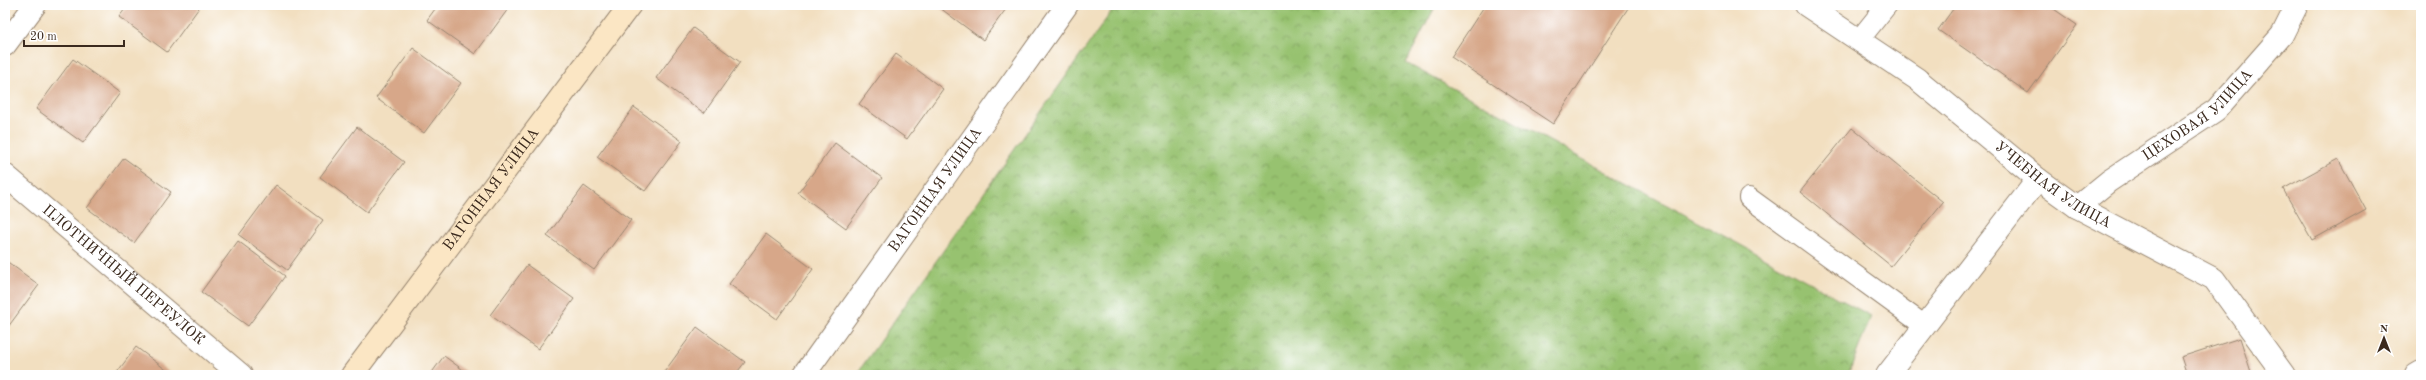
<svg xmlns="http://www.w3.org/2000/svg" width="2426" height="380" viewBox="0 0 2426 380" font-family="'Old Standard TT',serif">
<style>
.park{fill:url(#park-crowns);stroke:#697646}
.building{fill:#d7a789}
.lines{fill:none;stroke-linecap:round;stroke-linejoin:round}
.lane-casing{stroke:#96846f;stroke-width:22}
.street-casing{stroke:#96846f;stroke-width:24}
.secondary-casing{stroke:#96846f;stroke-width:24}
.lane{stroke:#fff;stroke-width:20}
.street{stroke:#fff;stroke-width:22}
.secondary{stroke:#fbe6c4;stroke-width:22}
.labels{text-anchor:middle;dominant-baseline:central;stroke-width:3;stroke-linejoin:round;paint-order:stroke}
.street-label{font-size:15px;fill:#3b2a1e;stroke:#fff}
</style>
<defs>
<pattern id="park-crowns" width="20" height="18" patternUnits="userSpaceOnUse"><rect width="20" height="18" fill="#97c26f"/><path d="M2 6a3 3 0 1 1 6 0M12 15a3 3 0 1 1 6 0" fill="none" stroke="#7c9e5b"/></pattern>
</defs>
<rect width="100%" height="100%" fill="#fff"/>
<filter id="ink" filterUnits="userSpaceOnUse"><feTurbulence type="fractalNoise" baseFrequency=".025" numOctaves="2"/><feDisplacementMap in="SourceGraphic" scale="8" xChannelSelector="R" yChannelSelector="G"/><feConvolveMatrix kernelMatrix="1 2 1 2 8 2 1 2 1" color-interpolation-filters="sRGB"/></filter>
<filter id="wash" filterUnits="userSpaceOnUse"><feTurbulence type="fractalNoise" baseFrequency=".012" numOctaves="4" result="noise"/><feDisplacementMap in="SourceGraphic" scale="16" xChannelSelector="R" yChannelSelector="G"/><feGaussianBlur stdDeviation="0.9" result="paint"/><feColorMatrix in="noise" values="0 0 0 0 0 0 0 0 0 0 0 0 0 0 0 0 0 1.4 0 .05"/><feComposite in="paint" operator="in"/></filter>
<g filter="url(#wash)">
<rect width="100%" height="100%" fill="#f2dfc0"/>
<!-- park -->
<polygon class="park" points="1116,5 1436,5 1406,63 1871,316 1848,375 856,375"/>
<g id="blocks">
<!-- building -->
<g class="building">
<polygon points="128,5 201,5 167,52 119,17"/>
<polygon points="438,5 511,5 475,54 427,20"/>
<polygon points="936,5 1009,5 983,40"/>
<polygon points="1485,5 1630,5 1553,124 1451,57"/>
<polygon points="1956,5 2048,5 2077,25 2028,93 1938,30"/>
<polygon points="693,28 740,62 704,113 656,78"/>
<polygon points="413,48 461,83 424,133 376,98"/>
<polygon points="896,54 943,89 907,139 859,104"/>
<polygon points="73,59 120,93 83,143 36,109"/>
<polygon points="634,107 682,141 645,191 597,157"/>
<polygon points="357,127 404,162 367,212 320,177"/>
<polygon points="1852,128 1943,202 1891,266 1800,192"/>
<polygon points="835,143 882,178 846,228 798,193"/>
<polygon points="124,158 171,192 134,243 87,208"/>
<polygon points="2338,159 2366,210 2312,240 2283,189"/>
<polygon points="276,185 323,220 287,270 239,235"/>
<polygon points="584,186 631,220 594,270 547,236"/>
<polygon points="766,234 813,269 777,319 729,284"/>
<polygon points="238,241 285,276 248,326 201,292"/>
<polygon points="5,260 39,285 5,331"/>
<polygon points="527,265 574,299 538,349 490,315"/>
<polygon points="697,327 745,362 735,375 662,375"/>
<polygon points="2240,338 2252,375 2187,375 2181,357"/>
<polygon points="136,347 173,375 115,375"/>
<polygon points="444,356 470,375 430,375"/>
</g>
</g>
</g>
<g filter="url(#ink)">
<use href="#blocks" fill-opacity="0" stroke="#96846f" stroke-width="1"/>
<g class="lines">
<!-- lane casing -->
<g class="lane-casing">
<g id="lane">
<polyline points="1859,40 1887,5"/>
<polyline points="1749,198 1925,326"/>
</g>
</g>
<!-- street casing -->
<g class="street-casing">
<g id="street">
<path id="s1" d="M1806 5 1917 79 2038 179 2077 207 2214 279 2284 375"/>
<polyline points="5,45 35,5"/>
<path id="s2" d="M5 175 241 375"/>
<path id="s3" d="M2077 207 2109 181 2216 110 2282 35 2297 5"/>
<path id="s4" d="M804 375 1067 5"/>
<polyline points="1887,375 2038,179"/>
<polyline points="2416,375 2421,372"/>
</g>
</g>
<!-- secondary casing -->
<g class="secondary-casing">
<g id="secondary">
<path id="s5" d="M352 375 630 5"/>
</g>
</g>
<!-- lane -->
<use href="#lane" class="lane"/>
<!-- street -->
<use href="#street" class="street"/>
<!-- secondary -->
<use href="#secondary" class="secondary"/>
</g>
</g>
<g class="labels">
<!-- street labels -->
<g class="street-label">
<text stroke="none"><textPath href="#s3" startOffset="152">ЦЕХОВАЯ УЛИЦА</textPath></text>
<text stroke="none"><textPath href="#s1" startOffset="306">УЧЕБНАЯ УЛИЦА</textPath></text>
<text stroke="none"><textPath href="#s5" startOffset="232">ВАГОННАЯ УЛИЦА</textPath></text>
<text stroke="none"><textPath href="#s4" startOffset="227">ВАГОННАЯ УЛИЦА</textPath></text>
<text stroke="none"><textPath href="#s2" startOffset="155">ПЛОТНИЧНЫЙ ПЕРЕУЛОК</textPath></text>
</g>
</g>
<!-- margin -->
<rect width="2426" height="380" fill="none" stroke="#fff" stroke-width="20"/>
<!-- north arrow -->
<g transform="translate(2384 338)" stroke="#ffffff" stroke-width="3" paint-order="stroke">
<path d="M0-3L7 15L0 10L-7 15Z" fill="#3b2a1e"/>
<text y="-6" font-size="11" font-weight="bold" text-anchor="middle" fill="#3b2a1e">N</text>
</g>
<!-- scale -->
<path d="M24 40v6h100v-6" fill="none" stroke="#3b2a1e" stroke-width="2"/>
<text x="30" y="40" font-size="12" fill="#3b2a1e" stroke="#ffffff" stroke-width="3" paint-order="stroke">20 m</text>
</svg>
